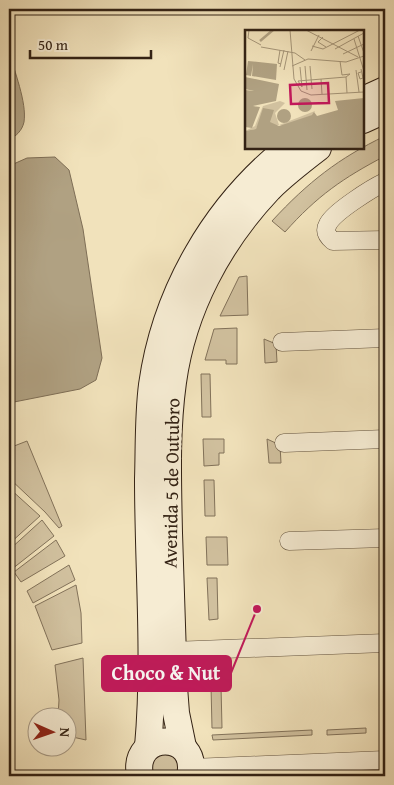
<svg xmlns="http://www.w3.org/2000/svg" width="394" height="785" viewBox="0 0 394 785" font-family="'Gentium Book Plus',serif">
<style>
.green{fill:#d1c19f;stroke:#82725a}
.water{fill:#b0a182;stroke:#7e6e56}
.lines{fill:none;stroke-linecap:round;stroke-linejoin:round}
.street-casing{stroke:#62523e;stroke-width:19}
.secondary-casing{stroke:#332214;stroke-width:28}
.street{stroke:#f6ecd3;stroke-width:18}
.secondary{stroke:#f6ecd3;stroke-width:26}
.labels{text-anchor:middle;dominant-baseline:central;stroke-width:5;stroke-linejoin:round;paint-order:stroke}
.street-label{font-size:19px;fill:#332214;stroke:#f6ecd3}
.inset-river{fill:none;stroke:#b0a182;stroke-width:2.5}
.inset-road{fill:none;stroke:#a59578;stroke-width:1}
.view{fill:#c2185b;fill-opacity:0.15;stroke:#c2185b;stroke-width:2.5}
.inset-edge{fill:none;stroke:#332214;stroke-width:2.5}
.leader{fill:none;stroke:#c2185b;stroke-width:2}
.callout-dot{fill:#c2185b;stroke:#f6ecd3;stroke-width:2}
.callout{fill:#c2185b;stroke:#c2185b;stroke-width:2}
.callout-label{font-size:20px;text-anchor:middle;font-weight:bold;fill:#fff}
</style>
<rect width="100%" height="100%" fill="#f1e2bb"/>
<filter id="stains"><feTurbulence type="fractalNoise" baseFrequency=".004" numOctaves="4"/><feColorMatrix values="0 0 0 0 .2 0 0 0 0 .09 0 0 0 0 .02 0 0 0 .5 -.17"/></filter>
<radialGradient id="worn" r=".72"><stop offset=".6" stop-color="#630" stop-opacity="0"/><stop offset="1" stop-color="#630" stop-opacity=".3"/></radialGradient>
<!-- green -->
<g class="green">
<path d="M385 136V156C343 178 317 196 285 232L272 221C308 182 339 158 385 136Z"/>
<polygon points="247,276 248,315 220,316 239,277"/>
<polygon points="237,328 237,364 226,364 226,360 205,360 214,329"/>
<polygon points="264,339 276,344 277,362 265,363"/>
<polygon points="201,374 210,374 211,417 202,417"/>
<polygon points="203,439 224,439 224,453 219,453 219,465 204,466"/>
<polygon points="267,439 280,445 281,463 269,463"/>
<polygon points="27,441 62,526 59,528 45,512 9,478 9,448"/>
<polygon points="204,480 214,480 215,516 205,516"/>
<polygon points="9,488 40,516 9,544"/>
<polygon points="42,520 54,536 12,569 9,565 9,550"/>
<polygon points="206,537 227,537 228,565 207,565"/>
<polygon points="56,540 65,556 21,582 14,572"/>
<polygon points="69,565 75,580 33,603 27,591"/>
<polygon points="207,578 217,578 218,619 209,620"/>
<polygon points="76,585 81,613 82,643 52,650 35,606"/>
<polygon points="83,658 86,740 68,736 68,718 58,717 59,700 55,665"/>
<polygon points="211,686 221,686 222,728 212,728"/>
<polygon points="366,728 366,733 327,735 327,730"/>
<polygon points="312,730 312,735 213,740 212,735"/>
<polygon points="158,753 177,757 179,776 151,776 150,761"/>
</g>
<!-- water -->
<g class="water">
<path d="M9 51C14 71 27 102 24 122 22 131 16 136 9 140Z"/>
<polygon points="55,157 69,170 83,229 102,358 96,380 80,389 9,403 9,166 27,158"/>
</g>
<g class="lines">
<!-- street casing -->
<g class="street-casing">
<g id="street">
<path d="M385 182C372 188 334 212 328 224 324 231 327 236 333 241L385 240"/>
<polyline points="282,342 385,338"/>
<polyline points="284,443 385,439"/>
<polyline points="289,541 385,538"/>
<polyline points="172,651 385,643"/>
<polyline points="192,768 385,760"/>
</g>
</g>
<!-- secondary casing -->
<g class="secondary-casing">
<g id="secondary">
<polyline points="363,100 385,90"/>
<polyline points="363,120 385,110"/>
<path d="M148 747C156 658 148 568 148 479 149 448 148 416 152 385 165 292 215 206 288 148"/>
<path d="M183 747 176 713 174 687C172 636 171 584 169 533 168 482 166 432 173 382 183 309 219 242 269 189 284 174 301 161 318 148"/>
<path d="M140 776C131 730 200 730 190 776"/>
</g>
</g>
<!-- street -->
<use href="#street" class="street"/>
<!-- secondary -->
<use href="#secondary" class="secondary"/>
</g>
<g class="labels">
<!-- street labels -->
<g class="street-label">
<text transform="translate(171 483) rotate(-89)">Avenida 5 de Outubro</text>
</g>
</g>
<!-- overview -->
<g transform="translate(245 30)">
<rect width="119" height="119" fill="#f1e2bb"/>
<path d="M35 71 40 73 30 83 34 95 70 81 68 85 40 95H27L15 90 11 99 0 101 10 96 18 76Z" fill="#d1c19f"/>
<path d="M3 31 32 34 31 50 7 46 8 34 6 46 1 45ZM0 47 34 54 31 71 8 76 15 77 7 98 0 97V60L9 61 0 59ZM119 68V119H0V101L11 99 18 78 29 80 25 92 34 96 67 85 69 82 72 86 93 80 90 71ZM53 75a7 7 0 1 1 14 0a7 7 0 1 1-14 0ZM32 86a7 7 0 1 1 14 0a7 7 0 1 1-14 0Z" fill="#b0a182"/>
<path class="inset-river" d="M15 11 28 0"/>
<path class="inset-road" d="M4 0 3 8 16 15M45 0 49 49 56 61 66 65 119 62M61 0 113 27M113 6 119 23M78 7 73 12 81 17M109 9 119 41M67 16 78 19 115 0M16 17 50 23 60 30M90 19 119 3M35 20 33 33 36 34M66 21 74 5M98 24 119 14M95 31 97 45 105 44M47 36 63 29 101 32 119 26M60 36 62 60M65 36 67 59M35 37 39 20M55 37 57 57M116 39 118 48 115 49 113 43 116 42M39 40 43 21M111 40 114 62M101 47 102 63M76 49 77 64M57 57 53 51 101 47 105 44"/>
<path class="view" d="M83 53 84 73 46 74 45 55Z"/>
<rect width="119" height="119" class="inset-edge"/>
</g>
<!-- callouts -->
<path class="leader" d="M257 609L231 673"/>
<circle class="callout-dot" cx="257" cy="609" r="5"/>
<rect class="callout" x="102" y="656" width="129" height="35" rx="5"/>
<g class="callout-label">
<text x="166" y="680">Choco &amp; Nut</text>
</g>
<!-- margin -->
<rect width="394" height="785" fill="none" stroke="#f1e2bb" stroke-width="30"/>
<rect x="10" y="10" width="374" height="765" fill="none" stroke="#332214" stroke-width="2.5"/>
<rect x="15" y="15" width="364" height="755" fill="none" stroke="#332214"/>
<!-- north arrow -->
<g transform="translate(52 732) rotate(92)"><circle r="24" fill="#f6ecd3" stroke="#a89b87"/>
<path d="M0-4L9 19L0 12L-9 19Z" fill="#8f2418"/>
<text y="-8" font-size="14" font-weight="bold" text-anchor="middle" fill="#332214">N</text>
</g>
<!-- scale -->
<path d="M30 50v8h121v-8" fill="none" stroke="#332214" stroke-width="2.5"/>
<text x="38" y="50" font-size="15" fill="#332214" stroke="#f6ecd3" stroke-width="4" paint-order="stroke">50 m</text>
<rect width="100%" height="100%" filter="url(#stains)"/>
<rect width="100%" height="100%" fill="url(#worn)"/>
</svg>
